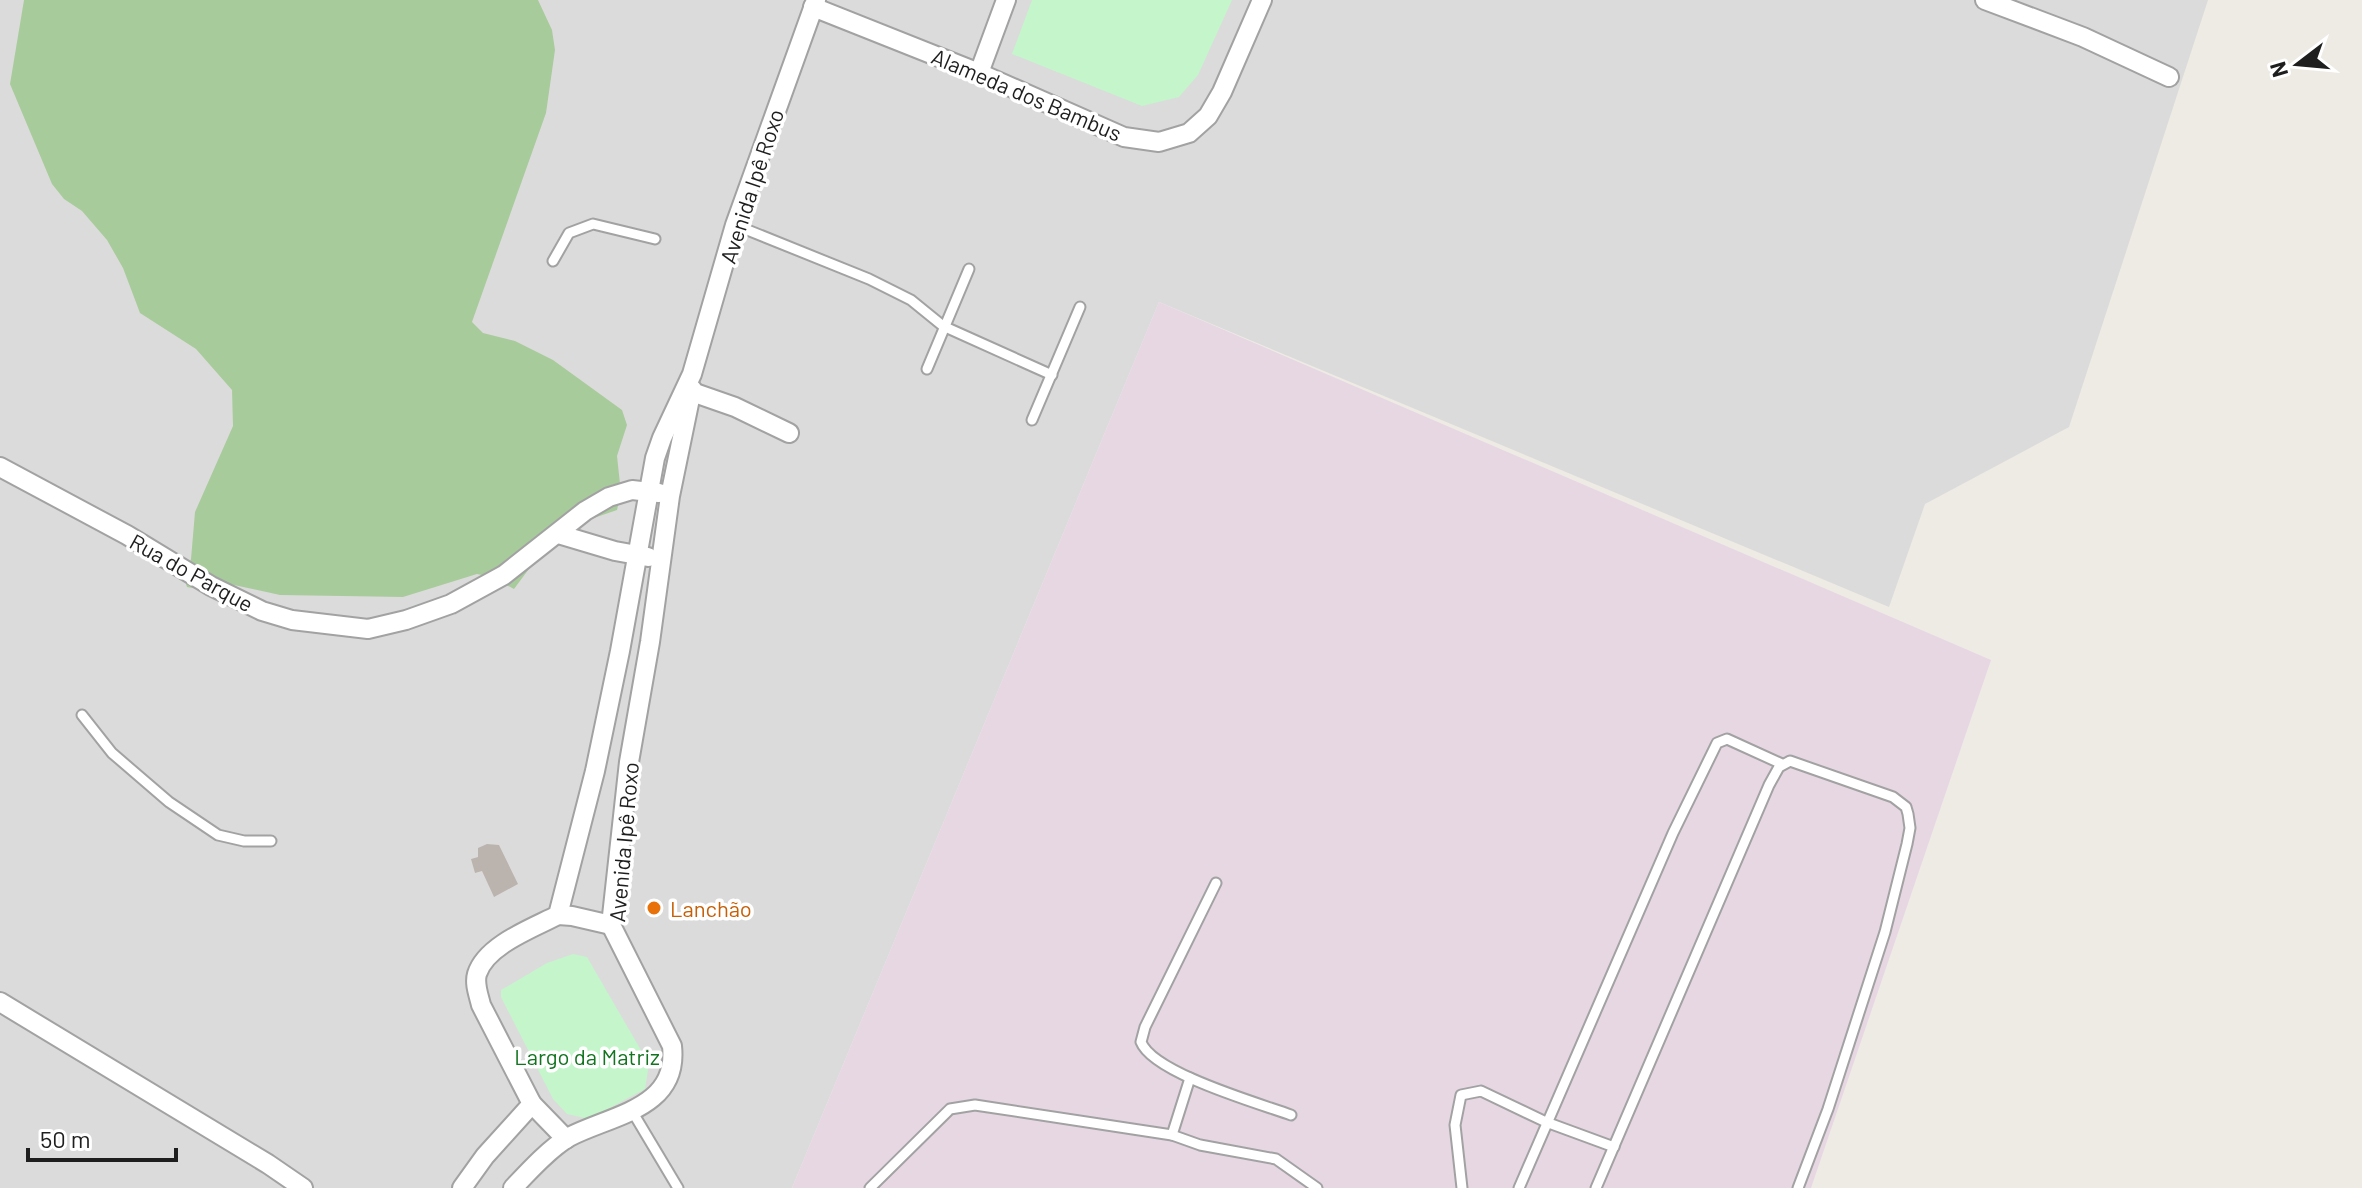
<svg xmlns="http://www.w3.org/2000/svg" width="2362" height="1188" viewBox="0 0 2362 1188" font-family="Barlow,sans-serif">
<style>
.residential{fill:#dcdbdb}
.industrial{fill:#e7d7e3}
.forest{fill:#a8cb9c}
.park{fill:#c4f5cb}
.building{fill:#bbb4ae}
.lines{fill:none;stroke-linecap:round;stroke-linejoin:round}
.service-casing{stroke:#a2a2a2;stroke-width:13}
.minor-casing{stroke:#a2a2a2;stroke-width:22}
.service{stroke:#fff;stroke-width:9}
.minor{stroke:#fff;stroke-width:18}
.food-dot{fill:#e8710a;stroke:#fff;stroke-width:3}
.labels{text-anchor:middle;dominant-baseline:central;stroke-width:7;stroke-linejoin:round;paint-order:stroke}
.street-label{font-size:22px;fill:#1e1e1e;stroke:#fff}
.food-label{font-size:22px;fill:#c56008;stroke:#fff;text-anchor:start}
.park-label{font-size:22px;fill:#137420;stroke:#fff}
</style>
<rect width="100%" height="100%" fill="#eeebe5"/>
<!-- residential -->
<polygon class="residential" points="0,0 2208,0 2069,427 1925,504 1889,607 1159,302 792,1188 0,1188"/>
<!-- industrial -->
<polygon class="industrial" points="1159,302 1991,660 1811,1188 792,1188"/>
<!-- forest -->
<polygon class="forest" points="24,0 538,0 552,30 555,50 546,113 472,322 483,333 515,341 553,360 622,410 627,425 617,456 621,493 617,510 585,521 540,554 514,589 491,577 477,574 403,597 280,595 220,582 198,589 187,587 184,578 191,559 195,512 233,426 232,390 196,349 140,313 123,268 107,240 82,211 64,199 52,184 10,84"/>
<!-- park -->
<g class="park">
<polygon points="1032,0 1232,0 1198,75 1179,97 1142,106 1012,54"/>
<polygon points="573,954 587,957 649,1064 645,1089 589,1119 567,1114 553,1099 501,997 501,990 547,963"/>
</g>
<!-- building -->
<polygon class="building" points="487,844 499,845 518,884 494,897 482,871 475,873 471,859 478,857 478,848"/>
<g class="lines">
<!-- service casing -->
<g class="service-casing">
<g id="service">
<polyline points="735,225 869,279 911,300 943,326 1052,375"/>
<polyline points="553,261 569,233 593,224 655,239"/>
<polyline points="927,369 969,269"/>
<polyline points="1032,420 1080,307"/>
<polyline points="82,715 112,753 169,802 218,835 244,841 271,841"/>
<path d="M1216 883 1145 1027 1141 1042C1153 1073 1258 1103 1291 1115"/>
<polyline points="1190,1078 1172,1135 1200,1145 1276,1159 1317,1188"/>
<polyline points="632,1111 678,1188"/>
<polyline points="870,1188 950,1109 975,1105 1172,1135"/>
<polyline points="1462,1188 1455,1125 1461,1095 1481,1091 1546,1122 1614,1147"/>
<polyline points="1519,1188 1673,833 1717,743 1727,739 1782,764"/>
<polyline points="1596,1188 1769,785 1779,767 1790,761 1893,797 1906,807 1908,814 1910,828 1907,844 1885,932 1828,1109 1798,1188"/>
</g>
</g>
<!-- minor casing -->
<g class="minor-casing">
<g id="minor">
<polyline points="1985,0 2083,37 2169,77"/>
<polyline points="813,7 979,73 1124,137 1159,142 1189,133 1208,116 1222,92 1262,0"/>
<polyline points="979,73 1006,0"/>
<polyline points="692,392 735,407 789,433"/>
<polyline points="0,467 127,535 211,586 262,611 292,620 368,629 406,620 451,604 504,575 585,511 609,497 632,490 659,493"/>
<polyline points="558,534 615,551 648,557"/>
<polyline points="558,915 572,916 611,925"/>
<polyline points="0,1002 268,1164 303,1188"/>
<polyline points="532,1104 566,1139"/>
<path d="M462 1188 485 1156 532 1104 481 1005C479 996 474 984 477 974 486 945 533 928 558 915L595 771 620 651 655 458 662 438 692 374 735 225 816 0"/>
<path d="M513 1188C528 1172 550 1148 569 1137 611 1115 679 1109 672 1046L611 925 629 762 650 642 670 496 692 389"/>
</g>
</g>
<!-- service -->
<use href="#service" class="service"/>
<!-- minor -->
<use href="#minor" class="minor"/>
</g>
<!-- markers -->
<circle class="food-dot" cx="654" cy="908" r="8"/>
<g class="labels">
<!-- street labels -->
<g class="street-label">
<text transform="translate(1027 94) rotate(23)">Alameda dos Bambus</text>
<text transform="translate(751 186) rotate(-72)">Avenida Ipê Roxo</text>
<text transform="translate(192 572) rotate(29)">Rua do Parque</text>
<text transform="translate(623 842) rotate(-85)">Avenida Ipê Roxo</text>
</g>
<!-- food labels -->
<g class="food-label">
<text x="670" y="908">Lanchão</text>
</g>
<!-- park labels -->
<g class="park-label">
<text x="587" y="1056">Largo da Matriz</text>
</g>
</g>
<!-- north arrow -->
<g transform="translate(2298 64) rotate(254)" stroke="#ffffff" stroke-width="6" paint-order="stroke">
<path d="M0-6L14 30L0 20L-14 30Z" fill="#1e1e1e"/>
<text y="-12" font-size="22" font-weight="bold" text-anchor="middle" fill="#1e1e1e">N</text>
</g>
<!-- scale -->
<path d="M28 1148v12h148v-12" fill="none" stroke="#1e1e1e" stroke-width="4"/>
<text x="40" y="1148" font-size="24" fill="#1e1e1e" stroke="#ffffff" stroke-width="6" paint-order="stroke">50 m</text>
</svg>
